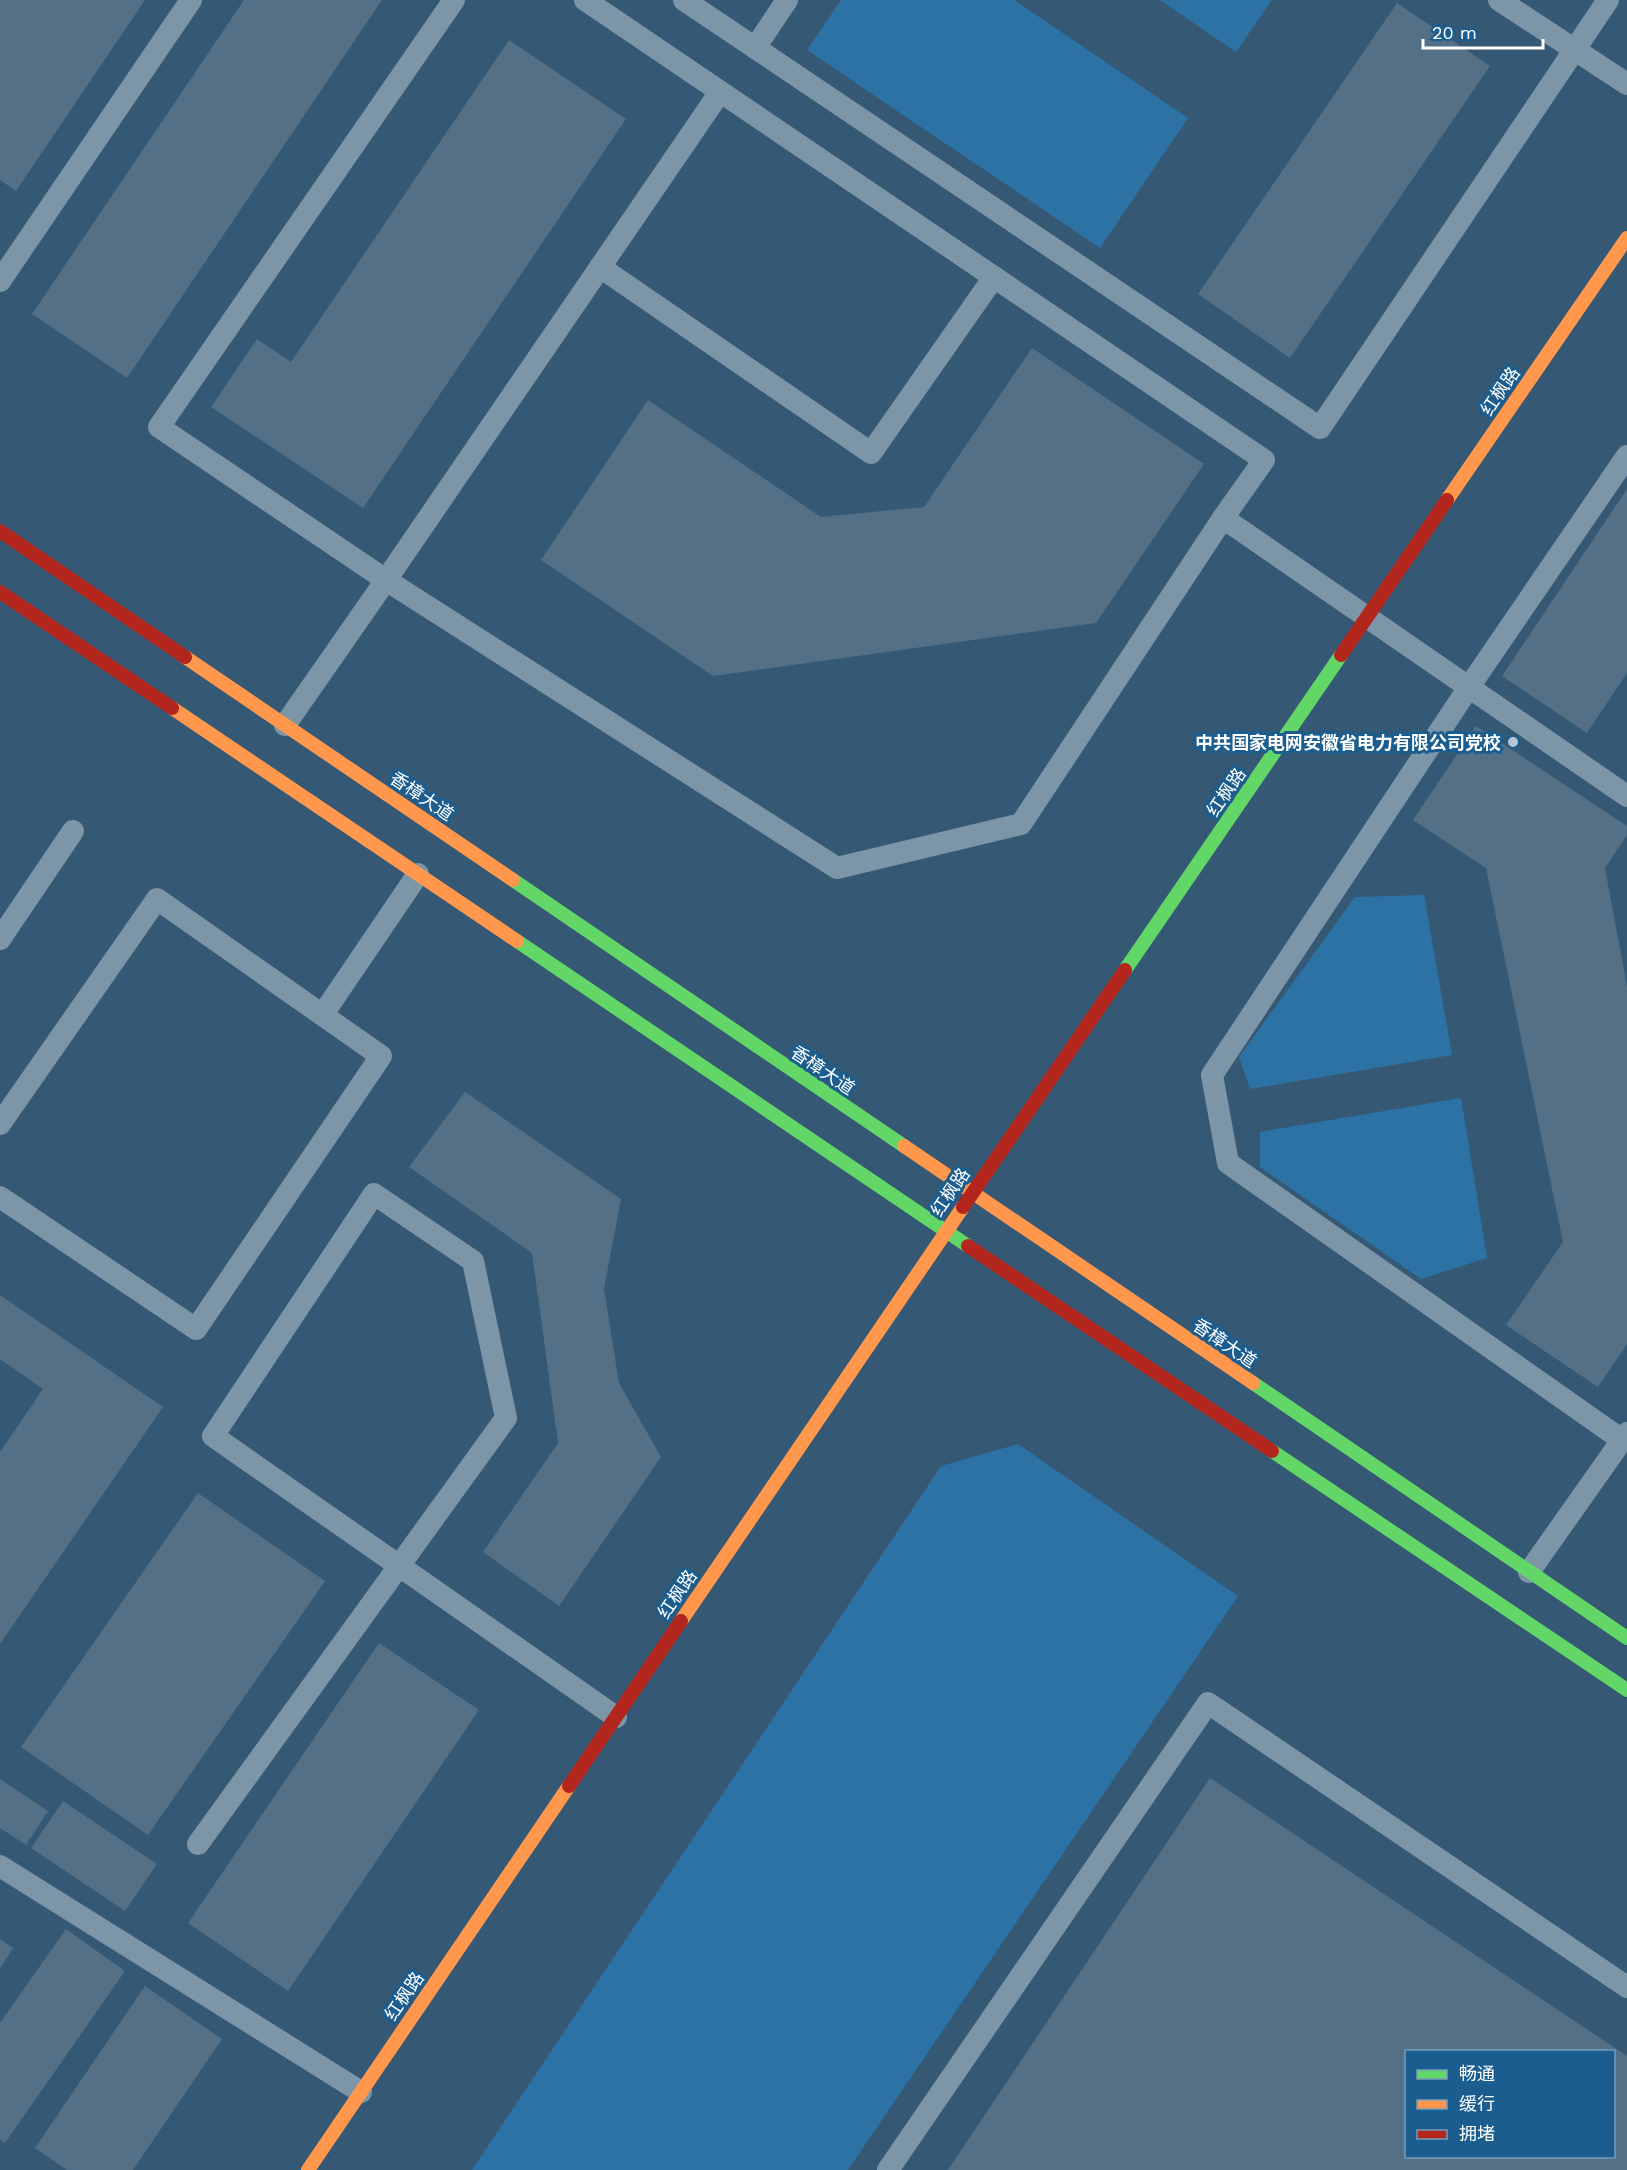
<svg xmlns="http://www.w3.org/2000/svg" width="1627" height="2170" viewBox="0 0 1627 2170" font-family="'Work Sans','Noto Sans SC',sans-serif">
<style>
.green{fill:#2c72a4}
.building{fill:#537086;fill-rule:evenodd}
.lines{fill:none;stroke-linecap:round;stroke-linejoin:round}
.lane{stroke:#7c95a7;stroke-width:22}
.fast{stroke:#63d668;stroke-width:14}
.slow{stroke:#ff974d;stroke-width:14}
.jam{stroke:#b3261e;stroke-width:14}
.poi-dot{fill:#b8c5ce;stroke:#1b5d8e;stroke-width:2}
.labels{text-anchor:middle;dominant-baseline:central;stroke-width:6;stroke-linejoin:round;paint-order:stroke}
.street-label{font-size:18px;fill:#fff;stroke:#1b5d8e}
.poi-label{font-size:18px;font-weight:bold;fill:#fff;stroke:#1b5d8e;text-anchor:end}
</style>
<rect width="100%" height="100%" fill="#355974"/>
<!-- green -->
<g class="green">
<polygon points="841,0 1014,0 1188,118 1100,248 807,50"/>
<polygon points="1160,0 1272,0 1236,52"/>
<polygon points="1424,895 1452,1055 1250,1089 1239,1057 1355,897"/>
<polygon points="1461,1098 1487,1258 1421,1279 1260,1167 1260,1132"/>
<polygon points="1018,1444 1238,1596 848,2170 472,2170 941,1466"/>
</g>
<!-- building -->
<g class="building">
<polygon points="0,0 145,0 16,191 0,180"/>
<polygon points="244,0 382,0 127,378 32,314"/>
<polygon points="1397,3 1490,66 1290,358 1198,294"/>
<polygon points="509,40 626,119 363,508 211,407 257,339 291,362"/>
<polygon points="1032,348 1204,464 1096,623 713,676 541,560 648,400 821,517 924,507"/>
<polygon points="1627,489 1627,673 1587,733 1502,676"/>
<polygon points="1476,726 1627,826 1627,835 1605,868 1627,986 1627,1344 1598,1387 1506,1325 1563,1242 1486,868 1413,820"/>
<polygon points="465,1092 621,1199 604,1289 619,1383 661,1457 559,1606 483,1552 558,1443 532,1253 409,1167"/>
<polygon points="0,1295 163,1407 0,1644 0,1452 43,1389 0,1359"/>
<polygon points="198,1493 325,1581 148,1835 21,1747"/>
<polygon points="379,1643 479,1710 288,1991 188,1923"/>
<path d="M1210 1778 1627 2056V2170H948ZM1406 2052H1614V2156H1406Z"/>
<polygon points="0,1779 48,1811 26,1845 0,1828"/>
<polygon points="63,1801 157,1864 125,1911 31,1848"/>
<polygon points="66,1929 125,1971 5,2143 0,2139 0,2023"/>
<polygon points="0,1939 13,1948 0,1969"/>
<polygon points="145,1986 222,2039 133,2170 67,2170 35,2148"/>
</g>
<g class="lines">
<!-- lane -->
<g class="lane">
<polyline points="585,0 1264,460 1223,518 1627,796"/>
<polyline points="684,0 1320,428 1608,0"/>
<polyline points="1499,0 1627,84"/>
<polyline points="755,48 787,0"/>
<polyline points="720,92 386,580 837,868 1021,824 1223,518"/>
<polyline points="600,267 871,453 994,277"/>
<polyline points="0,281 191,0"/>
<polyline points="285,725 386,580 159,427 454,0"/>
<polyline points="0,939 73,831"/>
<polyline points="323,1014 418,874"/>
<polyline points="0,1124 157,899 381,1056 196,1329 0,1197"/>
<polyline points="1622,1440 1228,1163 1212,1075 1469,687 1627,456"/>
<polyline points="1529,1572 1627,1433"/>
<polyline points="198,1844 506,1418 473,1261 374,1194 213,1436 616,1717"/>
<polyline points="0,1866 361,2092"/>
<polyline points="888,2170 1208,1703 1627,1987"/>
</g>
<!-- fast -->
<g class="fast">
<polyline points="513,880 904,1146"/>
<polyline points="517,941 968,1246"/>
<polyline points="1125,970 1341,655"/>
<polyline points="1253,1383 1627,1638"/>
<polyline points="1272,1451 1627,1690"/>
</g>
<!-- slow -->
<g class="slow">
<polyline points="1447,500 1627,238"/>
<polyline points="185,657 513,880"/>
<polyline points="172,708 517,941"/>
<polyline points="904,1146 1253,1383"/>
<polyline points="681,1621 963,1207"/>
<polyline points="308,2170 569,1786"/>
</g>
<!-- jam -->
<g class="jam">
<polyline points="0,531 185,657"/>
<polyline points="0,592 172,708"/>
<polyline points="1341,655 1447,500"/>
<polyline points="963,1207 1125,970"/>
<polyline points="968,1246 1272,1451"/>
<polyline points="569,1786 681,1621"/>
</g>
</g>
<!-- markers -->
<circle class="poi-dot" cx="1513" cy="742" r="6"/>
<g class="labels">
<!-- street labels -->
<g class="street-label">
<text transform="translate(1500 391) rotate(-56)">红枫路</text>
<text transform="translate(1226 792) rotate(-56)">红枫路</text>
<text transform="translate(422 796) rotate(34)">香樟大道</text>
<text transform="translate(823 1070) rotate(34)">香樟大道</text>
<text transform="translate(950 1192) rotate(-56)">红枫路</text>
<text transform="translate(1225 1343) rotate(34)">香樟大道</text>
<text transform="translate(677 1594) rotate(-56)">红枫路</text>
<text transform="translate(404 1996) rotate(-56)">红枫路</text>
</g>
<!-- poi labels -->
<g class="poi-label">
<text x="1501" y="742">中共国家电网安徽省电力有限公司党校</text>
</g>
</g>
<!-- legend -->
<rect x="1405" y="2050" width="210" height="108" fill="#1b5d8e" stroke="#769ebb" stroke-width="1.5"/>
<rect x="1417" y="2070" width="30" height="9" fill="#63d668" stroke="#769ebb" stroke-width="1.5"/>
<text x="1459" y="2080" font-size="18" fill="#ffffff">畅通</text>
<rect x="1417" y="2100" width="30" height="9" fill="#ff974d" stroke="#769ebb" stroke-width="1.5"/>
<text x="1459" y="2110" font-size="18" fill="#ffffff">缓行</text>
<rect x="1417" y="2130" width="30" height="9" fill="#b3261e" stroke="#769ebb" stroke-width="1.5"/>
<text x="1459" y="2140" font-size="18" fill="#ffffff">拥堵</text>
<!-- scale -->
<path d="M1423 39v9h120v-9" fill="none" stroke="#ffffff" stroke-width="3"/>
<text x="1432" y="39" font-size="18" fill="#ffffff" stroke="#1b5d8e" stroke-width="4.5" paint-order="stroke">20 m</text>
</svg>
